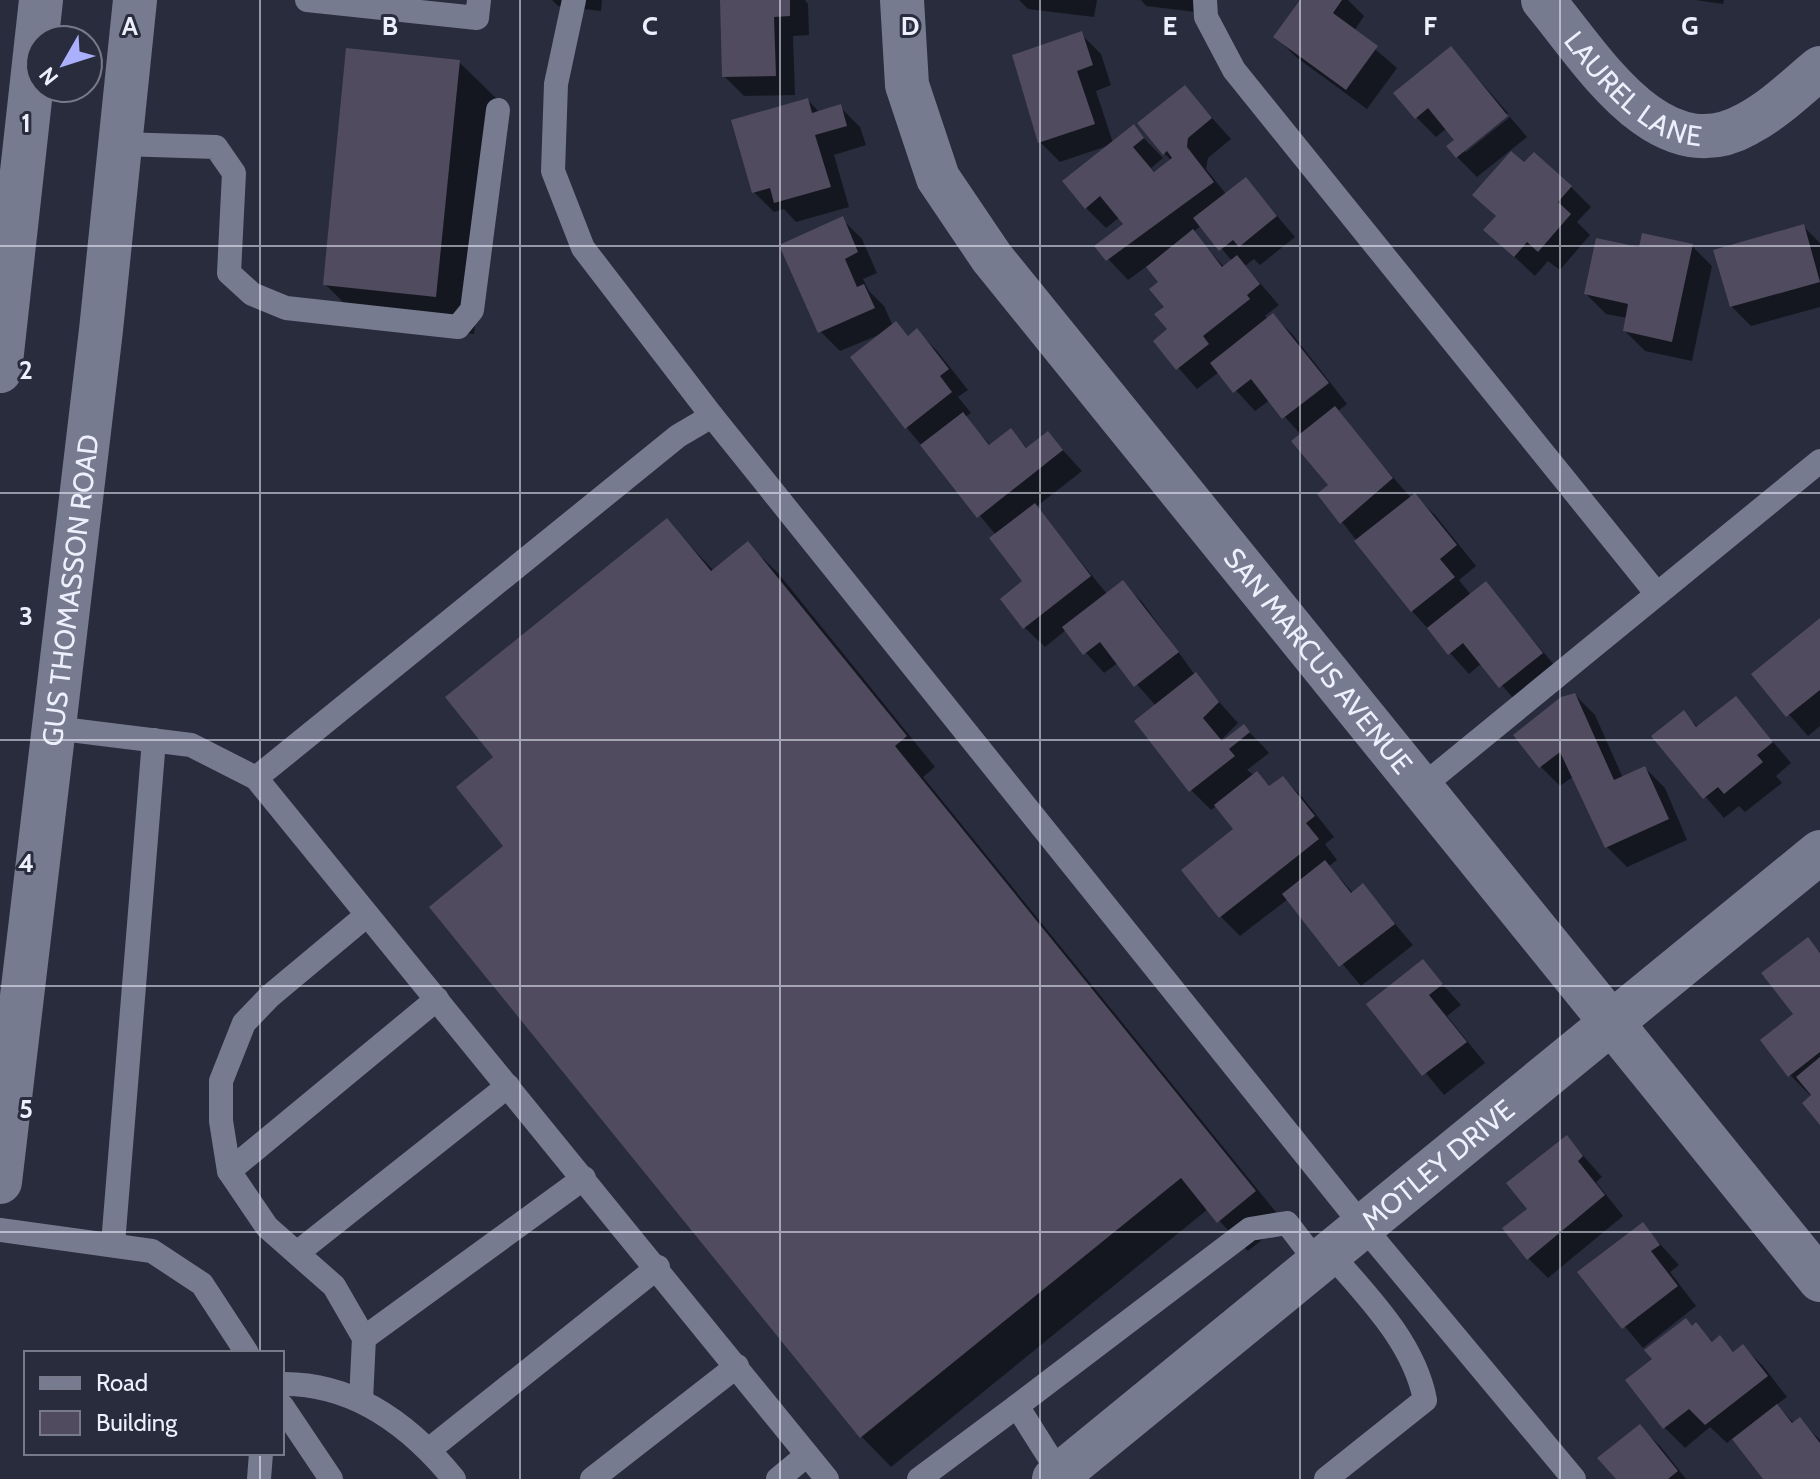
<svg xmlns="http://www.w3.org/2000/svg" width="1820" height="1479" viewBox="0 0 1820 1479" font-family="Cabin,sans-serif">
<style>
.shadow{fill:#0007;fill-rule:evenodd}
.building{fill:#504b5e}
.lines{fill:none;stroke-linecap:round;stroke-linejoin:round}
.lane{stroke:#767b90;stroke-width:24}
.street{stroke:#767b90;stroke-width:44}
.secondary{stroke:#767b90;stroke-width:44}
.grid{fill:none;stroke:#edf0fc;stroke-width:2;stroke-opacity:0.55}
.labels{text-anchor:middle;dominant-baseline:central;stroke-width:6;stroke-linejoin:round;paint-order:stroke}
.street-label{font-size:28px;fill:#edf0fc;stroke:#282c3d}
.grid-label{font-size:26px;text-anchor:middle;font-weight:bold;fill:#edf0fc;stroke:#282c3d;stroke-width:6;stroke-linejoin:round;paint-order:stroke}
</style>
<rect width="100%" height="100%" fill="#282c3d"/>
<!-- shadow -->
<g class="shadow">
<polygon points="552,0 602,0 601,11 558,6"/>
<polygon points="722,0 805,0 808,4 809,35 793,36 795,95 744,96 724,76"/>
<polygon points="1019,0 1097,0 1094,17 1028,9"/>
<polygon points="1141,0 1206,0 1204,13 1146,6"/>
<polygon points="1302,0 1348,0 1364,16 1354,31 1397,68 1367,109 1296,57 1276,37"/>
<polygon points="1695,0 1724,0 1723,4"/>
<path d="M1081 34 1101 54 1111 85 1096 91 1113 143 1133 127 1163 158 1151 168 1156 173 1172 161 1164 153 1185 88 1231 139 1208 158 1206 169 1226 194 1246 179 1295 237 1260 265 1254 259 1245 266 1279 305 1265 316 1268 319 1273 315 1293 335 1347 404 1337 412 1411 498 1415 496 1435 515 1476 566 1459 580 1471 595 1485 584 1562 674 1521 707 1482 663 1469 674 1412 611 1342 522 1331 485 1302 436 1270 400 1255 411 1219 372 1197 389 1155 341 1170 330 1161 283 1147 266 1128 280 1097 247 1126 224 1120 217 1106 228 1086 208 1110 145 1060 162 1040 142ZM1202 225 1232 261 1225 268 1193 232Z"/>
<polygon points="1451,48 1508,113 1463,150 1466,152 1510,117 1527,137 1477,177 1457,157 1457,140 1447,128 1436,137 1416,117"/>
<polygon points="459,62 498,100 474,334 363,322 325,284"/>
<polygon points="808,100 820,113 840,107 860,127 866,145 834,155 849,207 796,222 784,209 774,212 754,192"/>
<polygon points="1525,165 1571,187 1591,207 1577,222 1590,235 1560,270 1548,261 1535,276 1486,230 1497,217 1475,195"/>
<polygon points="842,219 862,239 877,273 863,279 869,291 884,306 893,326 896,324 909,337 917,331 937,351 968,390 958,397 971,413 965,417 991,446 1011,431 1028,449 1048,434 1082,471 1036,507 1107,594 1123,583 1143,603 1195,675 1238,723 1222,739 1224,742 1244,727 1264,747 1269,753 1247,770 1270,787 1283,778 1303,798 1334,837 1325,844 1337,860 1329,866 1353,893 1363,886 1413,945 1361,986 1288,899 1240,936 1220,916 1236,829 1216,806 1211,810 1191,790 1156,706 1118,663 1104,673 1066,630 1045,647 1025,628 1025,581 996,535 907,428 881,334 840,351 820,331"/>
<polygon points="1803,226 1820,243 1820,307 1751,326 1731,306"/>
<polygon points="1692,246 1712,266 1692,361 1645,351 1625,331 1627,318 1606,314 1586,294 1641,249"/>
<polygon points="666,520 714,571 748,544 778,573 935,767 923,777 1284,1222 1248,1251 1208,1209 891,1467 862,1437 431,907 506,846 496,757"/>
<polygon points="1820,621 1820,726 1808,736 1754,675"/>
<polygon points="1575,695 1595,715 1623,778 1645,768 1665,788 1687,840 1627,867 1607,847 1574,776 1560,786 1540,766"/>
<polygon points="1736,698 1791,763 1776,776 1782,783 1745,812 1739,806 1724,818 1654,737 1683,713 1699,728"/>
<polygon points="1807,939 1820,952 1820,1122 1812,1097 1790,1075"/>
<polygon points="1423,962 1461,1005 1447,1016 1485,1063 1444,1095 1369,1004"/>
<polygon points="1567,1137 1602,1177 1596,1182 1623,1216 1548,1278 1529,1259 1530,1209"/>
<polygon points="1642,1224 1679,1265 1670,1272 1696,1306 1643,1348 1580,1273"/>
<polygon points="1696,1325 1714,1343 1720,1338 1735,1353 1743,1346 1763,1366 1787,1397 1776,1405 1795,1424 1800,1420 1820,1440 1820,1479 1765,1479 1733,1438 1727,1443 1710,1427 1685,1448 1665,1428 1628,1380"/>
<polygon points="1640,1427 1660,1446 1686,1479 1618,1479"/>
</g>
<!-- building -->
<g class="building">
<polygon points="720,0 790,0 790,16 774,17 776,76 722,77"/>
<polygon points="1300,0 1342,0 1333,13 1378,46 1346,90 1273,37"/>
<polygon points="1082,31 1093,65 1077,71 1095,124 1038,143 1012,55"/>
<polygon points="1451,46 1508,116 1456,158 1446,146 1454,140 1428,108 1415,119 1393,93"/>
<polygon points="346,48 460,60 436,297 323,285"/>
<polygon points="1185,85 1212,118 1188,138 1187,147 1214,182 1106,261 1094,246 1123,224 1100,196 1085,209 1062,181 1134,124 1144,138 1133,147 1154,172 1172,158 1167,151 1163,155 1137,123"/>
<polygon points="808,98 812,113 841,104 847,126 815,135 831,187 774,203 770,188 752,193 731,120"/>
<polygon points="1511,151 1524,162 1534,152 1572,186 1558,202 1571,214 1538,252 1527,242 1514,257 1483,230 1496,216 1472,195"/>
<polygon points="1246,177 1277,216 1239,247 1233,240 1219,251 1193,218"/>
<polygon points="843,216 858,252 845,259 857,287 864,284 875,308 818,333 779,245"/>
<polygon points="1804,224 1820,282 1730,307 1713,250"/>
<polygon points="1193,229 1222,267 1237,255 1260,284 1247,295 1250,299 1203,336 1209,344 1176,370 1153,341 1167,329 1154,314 1164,307 1149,289 1158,282 1146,267"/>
<polygon points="1642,233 1693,244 1672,342 1623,331 1628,304 1584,294 1596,238 1639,247"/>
<polygon points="1273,313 1329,383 1282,419 1251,379 1233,393 1210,363"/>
<polygon points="896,321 908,336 917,328 949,369 940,376 952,392 905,429 850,357"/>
<polygon points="1335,406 1393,478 1340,524 1317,494 1328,485 1291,441"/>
<polygon points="963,412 989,445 1011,428 1026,448 1048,431 1063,450 977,518 920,445"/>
<polygon points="1415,493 1457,545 1440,559 1455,577 1411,612 1354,541"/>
<polygon points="1035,503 1091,576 1023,629 1000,599 1022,581 989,538"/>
<polygon points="667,518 711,571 748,541 907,736 895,746 1256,1191 1217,1223 1181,1178 860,1438 429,907 503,846 456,787 493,757 445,697"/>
<polygon points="1123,580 1179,652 1134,687 1100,642 1083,655 1062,627"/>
<polygon points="1486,581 1543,653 1499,688 1463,643 1448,655 1427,628"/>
<polygon points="1820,618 1820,690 1786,717 1751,674"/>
<polygon points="1196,672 1219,702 1203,718 1222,741 1244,724 1250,732 1229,749 1235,756 1189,792 1134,721"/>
<polygon points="1575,693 1614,780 1645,766 1669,819 1605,848 1560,752 1539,768 1513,735 1561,697"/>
<polygon points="1736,696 1773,742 1757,755 1763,762 1724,794 1718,787 1703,799 1651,736 1684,710 1696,727"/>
<polygon points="1257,771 1269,786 1283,776 1315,816 1306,823 1319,839 1219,918 1181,870 1233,829 1214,805"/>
<polygon points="1325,860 1351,893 1363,883 1395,924 1339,967 1282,894"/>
<polygon points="1808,937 1820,953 1820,1052 1788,1077 1760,1040 1793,1014 1761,973"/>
<polygon points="1423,959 1443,984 1429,995 1467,1042 1422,1076 1366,1004"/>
<polygon points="1820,1057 1820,1125 1802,1103 1811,1095 1796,1077"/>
<polygon points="1567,1135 1583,1156 1578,1161 1605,1195 1527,1260 1502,1228 1527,1209 1506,1183"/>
<polygon points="1643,1222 1660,1245 1651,1251 1678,1286 1622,1329 1577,1272"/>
<polygon points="1686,1318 1692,1326 1696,1322 1712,1342 1720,1335 1733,1352 1743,1344 1768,1376 1705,1425 1689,1409 1663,1429 1625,1380 1652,1359 1644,1350"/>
<polygon points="1777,1404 1792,1423 1800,1417 1820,1443 1820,1479 1763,1479 1732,1439"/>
<polygon points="1640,1424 1678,1471 1668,1479 1616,1479 1597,1458"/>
</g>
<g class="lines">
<!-- lane -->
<g class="lane">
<polyline points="307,0 477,18 479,0"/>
<polyline points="574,0 556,84 553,171 583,248 712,416 1362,1225 1574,1479"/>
<polyline points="1205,0 1206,17 1234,70 1657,594"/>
<polyline points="120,144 216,147 234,173 229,273 252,294 286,308 458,327 472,310 498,110"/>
<polyline points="54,728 191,745 256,778 827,1479"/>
<polyline points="256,778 678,436 712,416"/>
<polyline points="1419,789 1820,461"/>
<polyline points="229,1171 437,999"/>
<polyline points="0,1230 152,1251 202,1284 247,1353"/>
<polyline points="113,1244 154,740"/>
<polyline points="297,1253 508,1086"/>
<polyline points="364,1338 584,1178"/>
<path d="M282 1384C354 1383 410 1425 454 1479"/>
<polyline points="361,1400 364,1338 334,1286 267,1227 229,1171 221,1121 221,1081 244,1023 270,996 367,915"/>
<polyline points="282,1406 331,1479"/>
<polyline points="430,1449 658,1267"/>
<polyline points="259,1479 261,1453"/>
<polyline points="592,1479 737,1366"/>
<polyline points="778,1479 807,1455"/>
<polyline points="919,1479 1017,1406"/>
<polyline points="1063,1479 1017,1406 1250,1229 1287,1223 1317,1262"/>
<path d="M1326 1479 1425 1400C1414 1342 1367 1296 1329 1252"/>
</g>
<!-- street -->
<g class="street">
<path id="s1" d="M902 0 907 85 938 178 992 258 1820 1280"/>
<path id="s2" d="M1543 0C1591 57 1659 174 1747 124 1774 110 1797 87 1820 68"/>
</g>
<!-- secondary -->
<g class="secondary">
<polyline points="0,371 41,0"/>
<path id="s3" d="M0 1182 101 330 135 0"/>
<path id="s4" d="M1054 1479 1820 852"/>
</g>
</g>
<!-- grid -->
<path class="grid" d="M260 0V1353M520 0V1479M780 0V1479M1040 0V1479M1300 0V1479M1560 0V1479M0 246H1820M0 493H1820M0 740H1820M0 986H1820M0 1232H1820M260 1453V1479"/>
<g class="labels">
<!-- street labels -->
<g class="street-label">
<text stroke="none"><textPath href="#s2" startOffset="130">LAUREL LANE</textPath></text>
<text stroke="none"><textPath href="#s3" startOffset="596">GUS THOMASSON ROAD</textPath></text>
<text stroke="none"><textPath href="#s1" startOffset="798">SAN MARCUS AVENUE</textPath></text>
<text stroke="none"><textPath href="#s4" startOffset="496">MOTLEY DRIVE</textPath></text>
</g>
</g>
<g class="grid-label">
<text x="130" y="35">A</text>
<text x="390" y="35">B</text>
<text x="650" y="35">C</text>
<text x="910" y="35">D</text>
<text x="1170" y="35">E</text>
<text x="1430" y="35">F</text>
<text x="1690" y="35">G</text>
<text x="26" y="132">1</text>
<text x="26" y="379">2</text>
<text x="26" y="625">3</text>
<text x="26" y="872">4</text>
<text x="26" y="1118">5</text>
</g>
<!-- legend -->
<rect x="24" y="1351" width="260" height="104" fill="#282c3d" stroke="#777a89" stroke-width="2"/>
<rect x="40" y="1377" width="40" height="12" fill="#767b90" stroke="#777a89" stroke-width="2"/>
<text x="96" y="1391" font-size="24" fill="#edf0fc">Road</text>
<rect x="40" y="1411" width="40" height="24" fill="#504b5e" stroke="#777a89" stroke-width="2"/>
<text x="96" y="1431" font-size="24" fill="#edf0fc">Building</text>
<!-- north arrow -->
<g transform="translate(64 64) rotate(231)"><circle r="38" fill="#282c3d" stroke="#777a89" stroke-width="2"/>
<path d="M0-6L14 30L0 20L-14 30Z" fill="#aab0fb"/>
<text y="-12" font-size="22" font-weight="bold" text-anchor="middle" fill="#edf0fc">N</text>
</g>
</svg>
